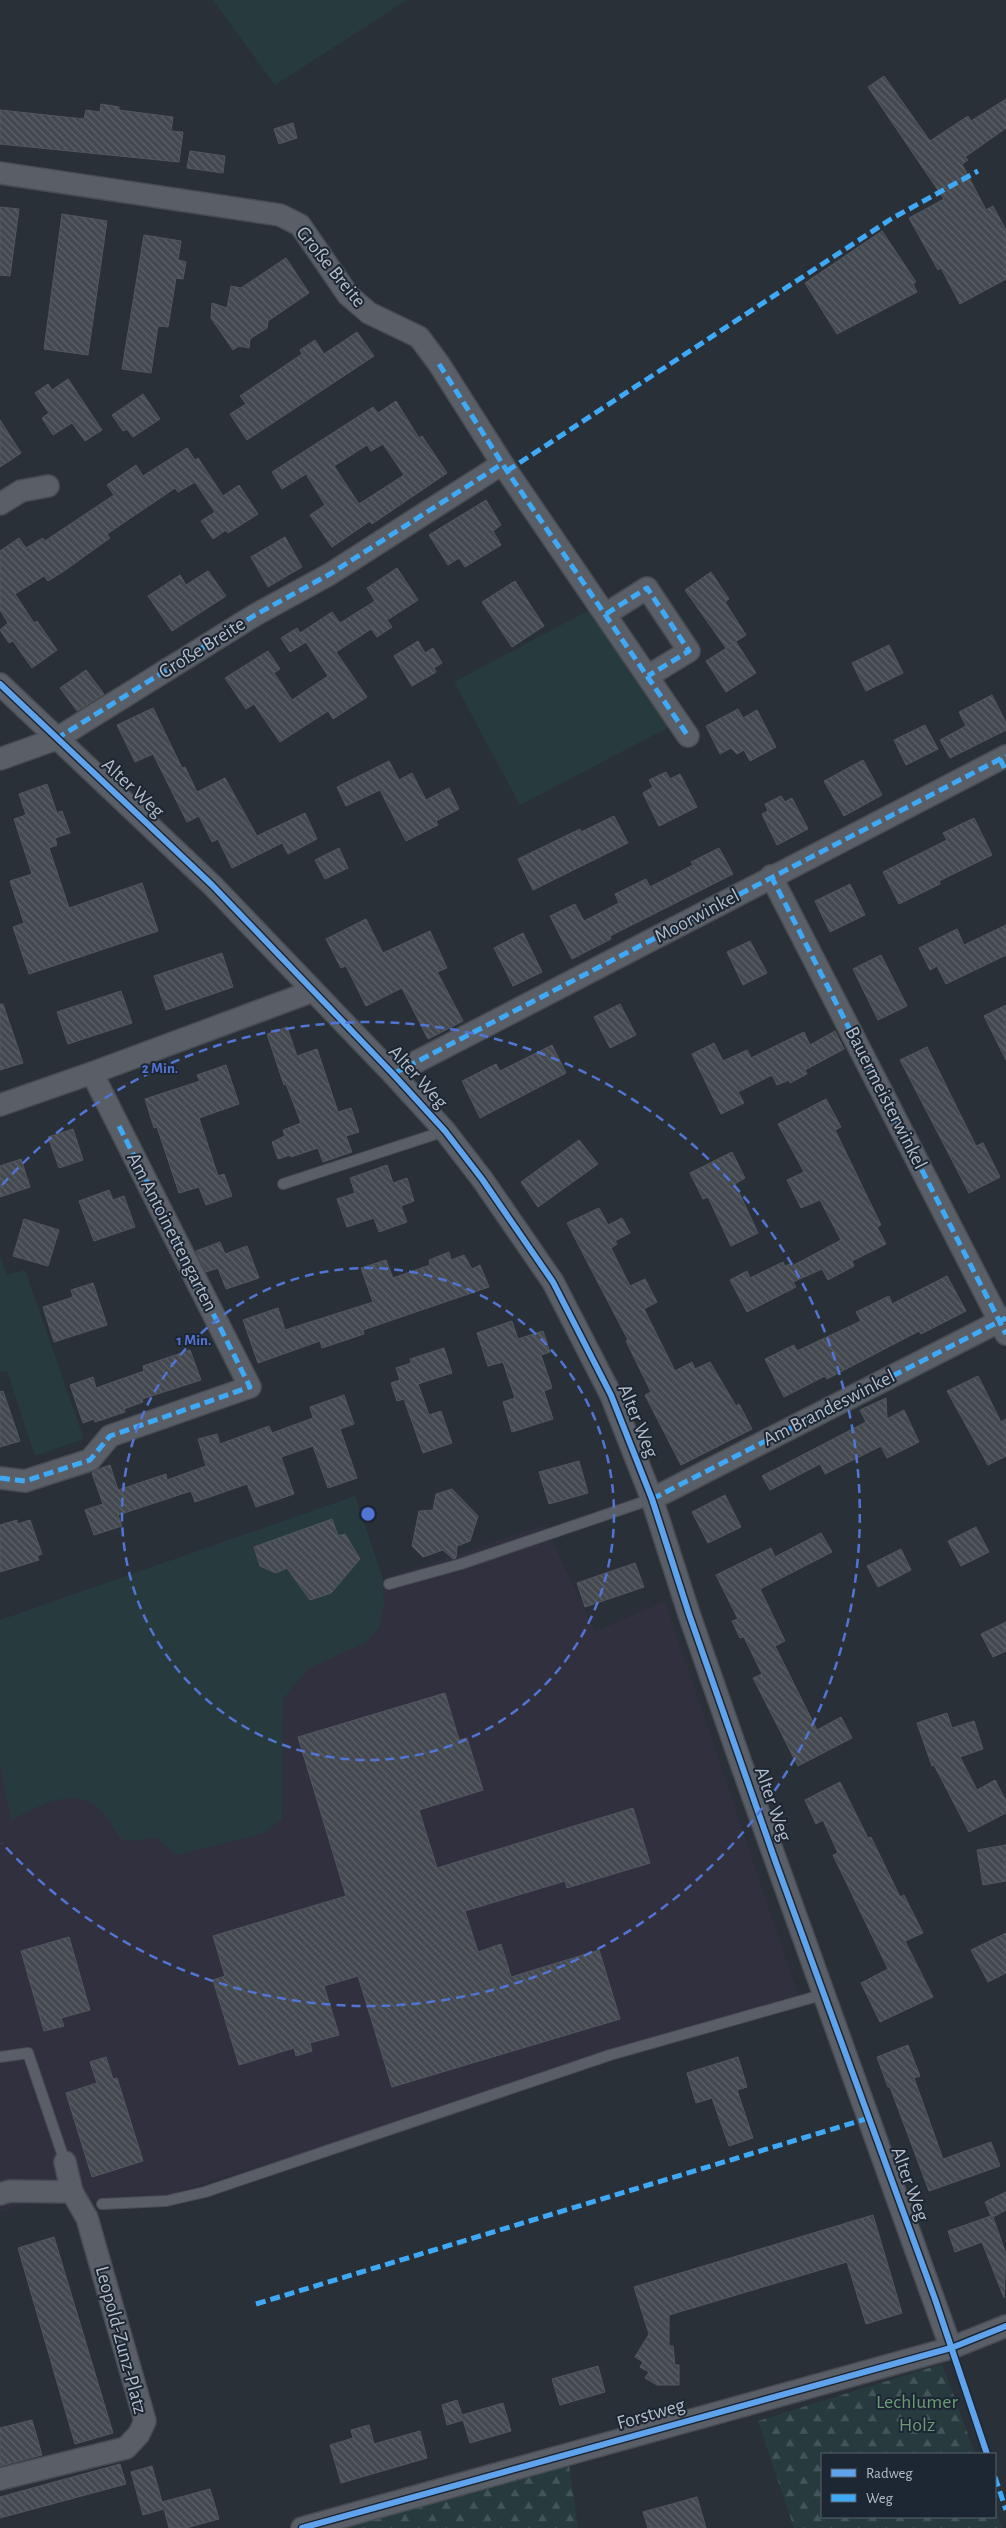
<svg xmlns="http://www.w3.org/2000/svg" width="1006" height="2528" viewBox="0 0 1006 2528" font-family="'Alegreya Sans',sans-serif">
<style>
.medical{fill:#31303e}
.green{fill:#273a3e}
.forest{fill:url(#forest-firs)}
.building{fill:url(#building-back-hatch);stroke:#52575f;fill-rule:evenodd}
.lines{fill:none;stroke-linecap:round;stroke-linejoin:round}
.lane-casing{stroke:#484c53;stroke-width:12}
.street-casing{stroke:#484c53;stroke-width:24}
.lane{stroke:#5a5e66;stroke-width:10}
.street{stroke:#5a5e66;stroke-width:21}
.quiet{stroke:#3fa9f5;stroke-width:5;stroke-dasharray:10 5;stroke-linecap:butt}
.cycleway-casing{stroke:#1d2633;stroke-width:9}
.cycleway{stroke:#60a3ed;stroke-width:6}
.ring{fill:none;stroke:#5274d3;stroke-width:2.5;stroke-dasharray:9 6}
.labels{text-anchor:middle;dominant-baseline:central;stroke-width:4;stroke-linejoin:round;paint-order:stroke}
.street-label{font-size:20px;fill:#b4bcc9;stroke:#1d2633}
.park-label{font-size:20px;fill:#6b9a76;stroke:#1d2633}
.centre{fill:#5274d3;stroke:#1d2633;stroke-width:2.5}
.ring-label{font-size:15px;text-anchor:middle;font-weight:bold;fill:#5274d3;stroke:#1d2633;stroke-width:4;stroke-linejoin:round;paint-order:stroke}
</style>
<defs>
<pattern id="forest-firs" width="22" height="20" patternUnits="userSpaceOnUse" patternTransform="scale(1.25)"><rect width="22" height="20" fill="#273a3e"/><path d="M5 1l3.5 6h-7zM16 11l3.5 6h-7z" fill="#445559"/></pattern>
<pattern id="building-back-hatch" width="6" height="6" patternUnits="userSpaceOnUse" patternTransform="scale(1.25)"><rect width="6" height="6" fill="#444950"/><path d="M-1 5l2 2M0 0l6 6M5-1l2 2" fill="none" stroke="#5d6168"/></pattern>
</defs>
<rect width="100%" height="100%" fill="#2a3038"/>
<!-- medical -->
<polygon class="medical" points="355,1496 383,1579 545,1525 595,1632 665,1601 800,2000 656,2042 143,2203 102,2204 72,2192 0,2211 0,1620"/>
<!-- green -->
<g class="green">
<polygon points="213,0 407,0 275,85"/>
<polygon points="595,607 671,726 520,805 454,682"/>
<polygon points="0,1255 7,1275 25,1270 84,1439 35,1456 7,1371 0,1372"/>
<path d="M355 1496 383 1579 384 1607 379 1628 367 1642 308 1669 283 1699 282 1820 262 1834 176 1855 156 1837 136 1841 122 1840C114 1831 110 1820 102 1811 75 1784 37 1806 11 1821L0 1766V1620Z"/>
</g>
<!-- forest -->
<g class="forest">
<polygon points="942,2364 975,2454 822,2454 822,2517 995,2517 995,2507 1002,2528 794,2528 758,2421"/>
<polygon points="569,2465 578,2528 332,2528"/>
</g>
<!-- building -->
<g class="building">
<polygon points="884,76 930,141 968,116 971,121 1006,99 1006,128 965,157 968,160 962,164 986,210 993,206 1006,230 1006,279 960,304 941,268 938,270 909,218 944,199 868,87"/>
<polygon points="101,104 119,107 119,110 173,117 171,131 183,132 179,162 0,144 0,110 84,119 86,110 100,112"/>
<polygon points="293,123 297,138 279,144 274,129"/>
<polygon points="190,151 225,156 223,173 187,168"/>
<polygon points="0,207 19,209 10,276 0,275"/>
<polygon points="62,214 107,221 88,355 44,349"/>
<polygon points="882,231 916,282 913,284 917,292 837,334 805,283"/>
<polygon points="144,235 181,241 178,260 186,262 183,279 176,278 168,327 158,326 151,373 122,369"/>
<polygon points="286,258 309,293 268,321 267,328 250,339 249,348 239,346 233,350 211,318 212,303 227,308 231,286 241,288"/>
<polygon points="357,332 374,356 247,440 230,414 246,404 240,396 302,354 300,350 315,340 324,354"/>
<polygon points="68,379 102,430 85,441 72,423 53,435 42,418 49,413 35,393 48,384 52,390"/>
<polygon points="143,394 160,419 133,437 127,429 123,431 112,415"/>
<path d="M396 401 419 438 422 436 447 473 372 524 370 521 332 547 310 515 325 505 306 474 282 489 272 472 373 407 378 413ZM383 444 404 475 359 504 334 466 367 445 371 451Z"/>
<polygon points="0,420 21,453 0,467"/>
<polygon points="187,448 195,460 198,458 223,496 239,485 258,514 228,533 226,530 213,539 201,521 215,512 195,482 178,492 175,488 107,534 110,538 64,571 48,581 44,576 15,594 34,623 37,621 57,650 32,668 13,641 9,643 0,630 8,623 0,610 0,551 19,538 26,548 43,538 45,541 114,495 107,485 136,465 143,476"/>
<polygon points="486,500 501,525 493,531 501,545 465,567 459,558 448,565 429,535"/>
<polygon points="285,537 302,567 268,587 251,557"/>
<polygon points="397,568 418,600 387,620 392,627 377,637 371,629 336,652 367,697 333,719 328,711 280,742 254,704 246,709 225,678 268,651 280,669 274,673 292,700 328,676 300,633 332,612 340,623 375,601 367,588"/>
<polygon points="208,571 226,596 172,631 148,596 180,575 186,585"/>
<polygon points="711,572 729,599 725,602 746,635 726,648 685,590"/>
<polygon points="515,581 544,626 512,647 482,602"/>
<polygon points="297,628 306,642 290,652 281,638"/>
<polygon points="418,641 425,653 433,648 442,663 434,668 436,672 412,686 394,656"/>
<polygon points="736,642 756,673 726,692 706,661"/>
<polygon points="889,645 903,673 866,691 852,663"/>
<polygon points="86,670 104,694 77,711 60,688"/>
<polygon points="992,695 1006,723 1006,730 950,758 940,740 966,726 959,712"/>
<polygon points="153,708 182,768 185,767 197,792 225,778 257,836 305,813 317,839 288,854 282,843 232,868 218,839 212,842 199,816 187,822 153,754 135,762 117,725"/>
<polygon points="738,709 743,718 757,710 776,747 750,761 744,750 737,754 731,748 720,754 706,726"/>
<polygon points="925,725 938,749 906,765 894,740"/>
<polygon points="863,760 882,795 844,816 824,781"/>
<polygon points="389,761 399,780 412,773 426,800 449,788 459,809 436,821 438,825 406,841 380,790 346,806 337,787"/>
<polygon points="666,772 670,779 680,774 697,807 659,826 643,793 653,787 649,780"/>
<polygon points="47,784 57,813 62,811 70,833 55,838 57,845 49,848 69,908 142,883 158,931 29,974 13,927 24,923 10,881 32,874 14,819 26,815 19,794"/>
<polygon points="781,796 785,802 792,798 808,829 777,845 762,814 768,811 765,804"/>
<polygon points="614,816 628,843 533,890 518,859 580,829 581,832"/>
<polygon points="974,818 992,855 939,881 940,884 899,904 883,872 947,840 943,833"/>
<polygon points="339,848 348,868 325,879 315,860"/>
<polygon points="719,848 733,874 610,936 611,939 572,959 550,916 575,904 584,921 619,903 615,894 646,879 650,887 693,865 691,862"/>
<polygon points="850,884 865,915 830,932 815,901"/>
<polygon points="366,919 383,953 430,931 447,968 437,972 463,1021 428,1039 402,988 366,1006 346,966 341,968 326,939"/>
<polygon points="1006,925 1006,955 946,984 937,966 930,970 919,948 957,929 964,945"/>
<polygon points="523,933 542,972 513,986 494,948"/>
<polygon points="750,941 767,973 743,985 727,952"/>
<polygon points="222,953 233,987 166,1010 154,976"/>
<polygon points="881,955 907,1006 878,1020 853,969"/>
<polygon points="121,991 132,1023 68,1044 57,1012"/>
<polygon points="0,1004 3,1004 23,1063 0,1070"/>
<polygon points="620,1004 636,1035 610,1048 594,1017"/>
<polygon points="1006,1005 1006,1060 984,1016"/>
<polygon points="287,1027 297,1056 317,1049 338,1112 351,1108 359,1132 346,1136 352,1152 323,1162 318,1148 291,1157 290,1155 278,1159 272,1142 285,1136 283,1130 301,1123 286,1084 284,1085 267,1034"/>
<polygon points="835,1031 844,1049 805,1070 807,1074 790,1083 789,1080 777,1085 772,1075 738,1092 744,1103 721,1114 692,1054 714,1043 723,1061 747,1050 751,1058 804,1032 810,1045"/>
<polygon points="552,1045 566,1073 480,1118 462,1081 496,1064 500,1071"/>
<polygon points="927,1047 976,1146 983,1143 1000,1177 969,1193 900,1060"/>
<polygon points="226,1065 239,1104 199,1118 218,1176 224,1174 232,1196 206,1205 199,1187 179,1193 157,1127 154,1128 145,1099 200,1081 197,1075"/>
<polygon points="826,1099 841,1127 835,1130 881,1225 877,1227 886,1244 852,1261 854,1266 828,1280 822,1269 793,1282 796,1287 747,1312 730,1280 747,1271 750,1278 783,1262 785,1266 791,1264 792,1266 841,1240 820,1200 801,1208 787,1180 804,1172 778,1124"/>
<polygon points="73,1129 83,1160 59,1168 48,1137"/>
<polygon points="579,1140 598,1164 538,1207 521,1182"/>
<polygon points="732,1152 745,1178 735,1184 758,1233 731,1246 708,1197 703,1199 690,1173"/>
<polygon points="21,1159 30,1187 0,1197 0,1166"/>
<polygon points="387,1165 393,1183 407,1178 414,1201 401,1206 407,1222 379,1232 374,1218 347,1227 337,1199 355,1193 350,1178"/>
<polygon points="109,1190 113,1200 124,1196 135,1227 94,1241 79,1201"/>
<polygon points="599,1208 608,1225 622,1218 630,1233 615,1241 617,1244 611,1248 630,1286 645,1279 657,1302 644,1309 675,1371 692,1362 695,1369 710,1362 736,1406 739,1404 752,1429 681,1465 645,1395 651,1392 626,1341 628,1340 567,1223"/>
<polygon points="24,1219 59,1230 48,1266 13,1256"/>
<polygon points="220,1242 225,1254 247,1246 259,1278 226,1289 218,1268 206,1272 196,1251"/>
<polygon points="449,1252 451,1260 464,1255 472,1269 480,1265 489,1287 363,1330 364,1334 322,1348 320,1341 258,1363 243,1320 278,1308 285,1330 373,1302 361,1268 386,1260 393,1278 430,1265 429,1260"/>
<polygon points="947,1276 966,1311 921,1334 919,1331 827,1379 825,1376 784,1397 765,1359 794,1345 797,1351 861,1321 856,1312 889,1296 892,1304"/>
<polygon points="93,1283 107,1325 54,1342 43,1307 73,1297 71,1290"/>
<polygon points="512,1321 518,1339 543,1331 550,1352 541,1355 552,1388 544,1391 553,1419 512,1432 503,1402 515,1398 503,1362 488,1366 477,1333"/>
<polygon points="444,1348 452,1373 418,1384 429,1415 441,1411 452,1443 423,1453 404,1399 397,1401 391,1383 400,1380 396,1368 411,1363 410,1359"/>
<polygon points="190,1350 201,1380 142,1399 143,1402 124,1409 125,1412 95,1422 94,1419 83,1423 70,1385 93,1377 96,1388 144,1371 143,1366"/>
<polygon points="978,1376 1001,1422 1006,1419 1006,1456 988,1465 947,1391"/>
<polygon points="3,1391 20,1441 0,1447 0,1392"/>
<polygon points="344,1395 354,1424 340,1429 357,1478 328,1488 313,1446 281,1457 294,1494 256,1507 247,1484 195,1502 191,1491 118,1515 122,1526 94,1535 85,1510 103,1504 92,1473 99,1469 110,1465 118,1490 166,1474 167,1480 206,1466 198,1439 217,1434 220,1444 269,1426 272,1433 313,1418 310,1407"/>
<polygon points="886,1398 887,1419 904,1410 919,1442 887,1458 881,1446 825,1474 820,1464 770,1490 762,1476 866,1422 860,1410"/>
<polygon points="579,1461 588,1493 549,1504 539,1472"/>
<polygon points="452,1489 478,1516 470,1541 457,1546 456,1558 453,1559 443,1550 423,1557 412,1546 419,1511 433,1510 436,1494"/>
<polygon points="725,1495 741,1527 708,1543 692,1512"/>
<polygon points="332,1519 338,1536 345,1534 360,1559 331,1593 310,1600 287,1568 276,1573 260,1566 254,1547"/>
<polygon points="17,1520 17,1524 30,1520 42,1554 37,1556 39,1560 0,1572 0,1525"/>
<polygon points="976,1527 989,1552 961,1566 948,1541"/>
<polygon points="821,1533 832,1552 760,1589 785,1641 775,1646 817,1730 841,1717 852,1738 798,1766 753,1678 762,1674 744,1637 740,1638 732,1621 738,1619 716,1575 771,1548 775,1557"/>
<polygon points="901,1549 911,1570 878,1587 867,1566"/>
<polygon points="635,1563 644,1587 585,1607 577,1583"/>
<polygon points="1006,1622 1006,1651 993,1657 981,1634"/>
<polygon points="445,1693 459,1740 467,1738 483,1790 419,1810 437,1868 633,1808 650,1863 567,1888 565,1881 465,1911 478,1952 501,1944 511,1977 599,1950 620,2019 392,2087 358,1976 324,1986 339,2035 310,2043 312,2051 296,2056 294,2048 239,2065 213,1980 225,1976 213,1936 346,1896 298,1737"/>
<polygon points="947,1713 952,1728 974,1721 983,1749 960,1757 977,1790 995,1780 1006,1801 1006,1813 969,1832 934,1765 932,1766 917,1723"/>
<polygon points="840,1782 868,1838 871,1837 900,1897 904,1895 923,1933 905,1941 933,1997 880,2022 861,1983 888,1969 833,1855 838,1853 823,1820 816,1824 805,1800"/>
<polygon points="1006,1845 1006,1881 983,1885 977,1850"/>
<polygon points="1006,1933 1006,1973 988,1982 971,1950"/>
<polygon points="69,1937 90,2010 61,2018 64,2026 44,2031 21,1951"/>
<polygon points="908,2045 920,2076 914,2078 943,2159 991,2142 1000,2166 929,2191 890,2087 888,2087 877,2057"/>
<polygon points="106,2057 113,2079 117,2078 143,2161 92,2177 66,2093 97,2083 90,2062"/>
<polygon points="738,2057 747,2087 737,2090 753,2138 729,2146 712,2098 696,2103 687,2073"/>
<polygon points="1006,2192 1006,2210 993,2217 1006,2254 1004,2298 982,2242 955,2252 948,2231 991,2216 985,2202"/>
<polygon points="873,2215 902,2313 866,2324 847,2262 669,2315 669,2346 673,2346 675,2365 679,2365 679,2385 657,2385 645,2378 649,2372 640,2367 643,2362 635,2357 649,2334 634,2287"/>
<polygon points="54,2237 113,2433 75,2444 18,2248"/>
<polygon points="598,2366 605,2392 560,2405 552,2379"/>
<polygon points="457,2400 462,2415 503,2403 511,2431 470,2443 463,2420 447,2425 442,2405"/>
<polygon points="32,2420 42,2455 0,2466 0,2428"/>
<polygon points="369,2425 374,2444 420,2431 427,2458 341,2483 330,2445 353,2438 351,2430"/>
<polygon points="120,2464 126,2484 0,2518 0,2497"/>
<polygon points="152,2466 162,2502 210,2489 219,2519 186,2528 169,2528 164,2509 143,2515 131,2472"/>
<polygon points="697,2497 706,2528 648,2528 643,2512"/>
</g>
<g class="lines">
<!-- lane casing -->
<g class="lane-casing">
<g id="lane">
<polyline points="283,1184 445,1131"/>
<polyline points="389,1584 461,1564 652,1499"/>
<polyline points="0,2057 28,2053 65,2162"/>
<polyline points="102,2204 166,2201 205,2192 610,2055 825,1994"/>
</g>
</g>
<!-- street casing -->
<g class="street-casing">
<g id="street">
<polyline points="0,173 280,215 300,225 348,295 369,313 419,337 439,364 507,471 688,736"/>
<polyline points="0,504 21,491 48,486"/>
<polyline points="606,614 647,588 689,651 648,676"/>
<polyline points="0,684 212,885 393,1074 445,1131 482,1179 553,1282 611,1395 652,1499 689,1614 743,1769 951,2348"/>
<polyline points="0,759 56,739 255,615 330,574 502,464"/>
<polyline points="771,876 1006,1334"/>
<polyline points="393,1074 1006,756"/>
<polyline points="0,1105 92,1073 313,991"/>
<polyline points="0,1478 25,1481 90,1460 110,1436 250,1387 92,1073"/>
<polyline points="652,1499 1006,1318"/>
<polyline points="0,2194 10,2191 72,2192 65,2162"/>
<polyline points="0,2479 126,2448 139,2434 145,2421 87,2218 72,2192"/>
<polyline points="302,2528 951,2348 1006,2326"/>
</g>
</g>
<!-- lane -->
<use href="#lane" class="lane"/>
<!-- street -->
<use href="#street" class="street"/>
<!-- quiet -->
<g class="quiet">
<polyline points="439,364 507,471 688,736"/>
<polyline points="507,471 891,219 978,171"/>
<polyline points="606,614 647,588 689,651 648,676"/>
<polyline points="56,739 255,615 330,574 502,464"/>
<polyline points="1000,759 1006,771"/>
<polyline points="771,876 1006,1334"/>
<polyline points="393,1074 1006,756"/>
<polyline points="0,1478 25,1481 90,1460 110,1436 250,1387 119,1126"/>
<polyline points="652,1499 1006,1318"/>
<polyline points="256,2304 869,2118"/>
<polyline points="995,2477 1006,2510"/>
</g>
<!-- cycleway casing -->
<g class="cycleway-casing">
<g id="cycleway">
<polyline points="0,684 212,885 393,1074 445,1131 482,1179 553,1282 611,1395 652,1499 689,1614 776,1863 935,2299 987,2454"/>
<polyline points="302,2528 951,2348 1006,2326"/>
</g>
</g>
<!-- cycleway -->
<use href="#cycleway" class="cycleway"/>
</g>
<!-- distance rings -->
<g class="ring">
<circle cx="368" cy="1514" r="246"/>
<path d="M2 1185A492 492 0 1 1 2 1843"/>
</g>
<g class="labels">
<!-- street labels -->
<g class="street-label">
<text transform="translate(331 267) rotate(51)">Große Breite</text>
<text transform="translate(202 648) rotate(-32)">Große Breite</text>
<text transform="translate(133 788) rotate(43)">Alter Weg</text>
<text transform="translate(697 916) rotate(-28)">Moorwinkel</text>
<text transform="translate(418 1077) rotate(48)">Alter Weg</text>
<text transform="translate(886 1098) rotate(63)">Bauermeisterwinkel</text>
<text transform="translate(172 1232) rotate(63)">Am Antoinettengarten</text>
<text transform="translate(829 1408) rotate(-27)">Am Brandeswinkel</text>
<text transform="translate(638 1421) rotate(68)">Alter Weg</text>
<text transform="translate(773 1804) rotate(71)">Alter Weg</text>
<text transform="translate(910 2184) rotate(70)">Alter Weg</text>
<text transform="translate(121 2340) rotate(75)">Leopold-Zunz-Platz</text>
<text transform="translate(651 2414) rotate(-16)">Forstweg</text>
</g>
<!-- park labels -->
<g class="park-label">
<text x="917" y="2402">Lechlumer<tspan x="917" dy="23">Holz</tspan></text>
</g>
</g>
<circle cx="368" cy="1514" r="8" class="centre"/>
<g class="ring-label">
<text x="160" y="1073">2 Min.</text>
<text x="194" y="1345">1 Min.</text>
</g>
<!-- legend -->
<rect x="821" y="2453" width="175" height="65" fill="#1d2633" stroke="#59626f"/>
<rect x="831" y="2469" width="25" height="8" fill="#60a3ed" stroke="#59626f"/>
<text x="866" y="2478" font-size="15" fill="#b4bcc9">Radweg</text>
<rect x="831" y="2494" width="25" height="8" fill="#3fa9f5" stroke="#59626f"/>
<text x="866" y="2503" font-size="15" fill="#b4bcc9">Weg</text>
</svg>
